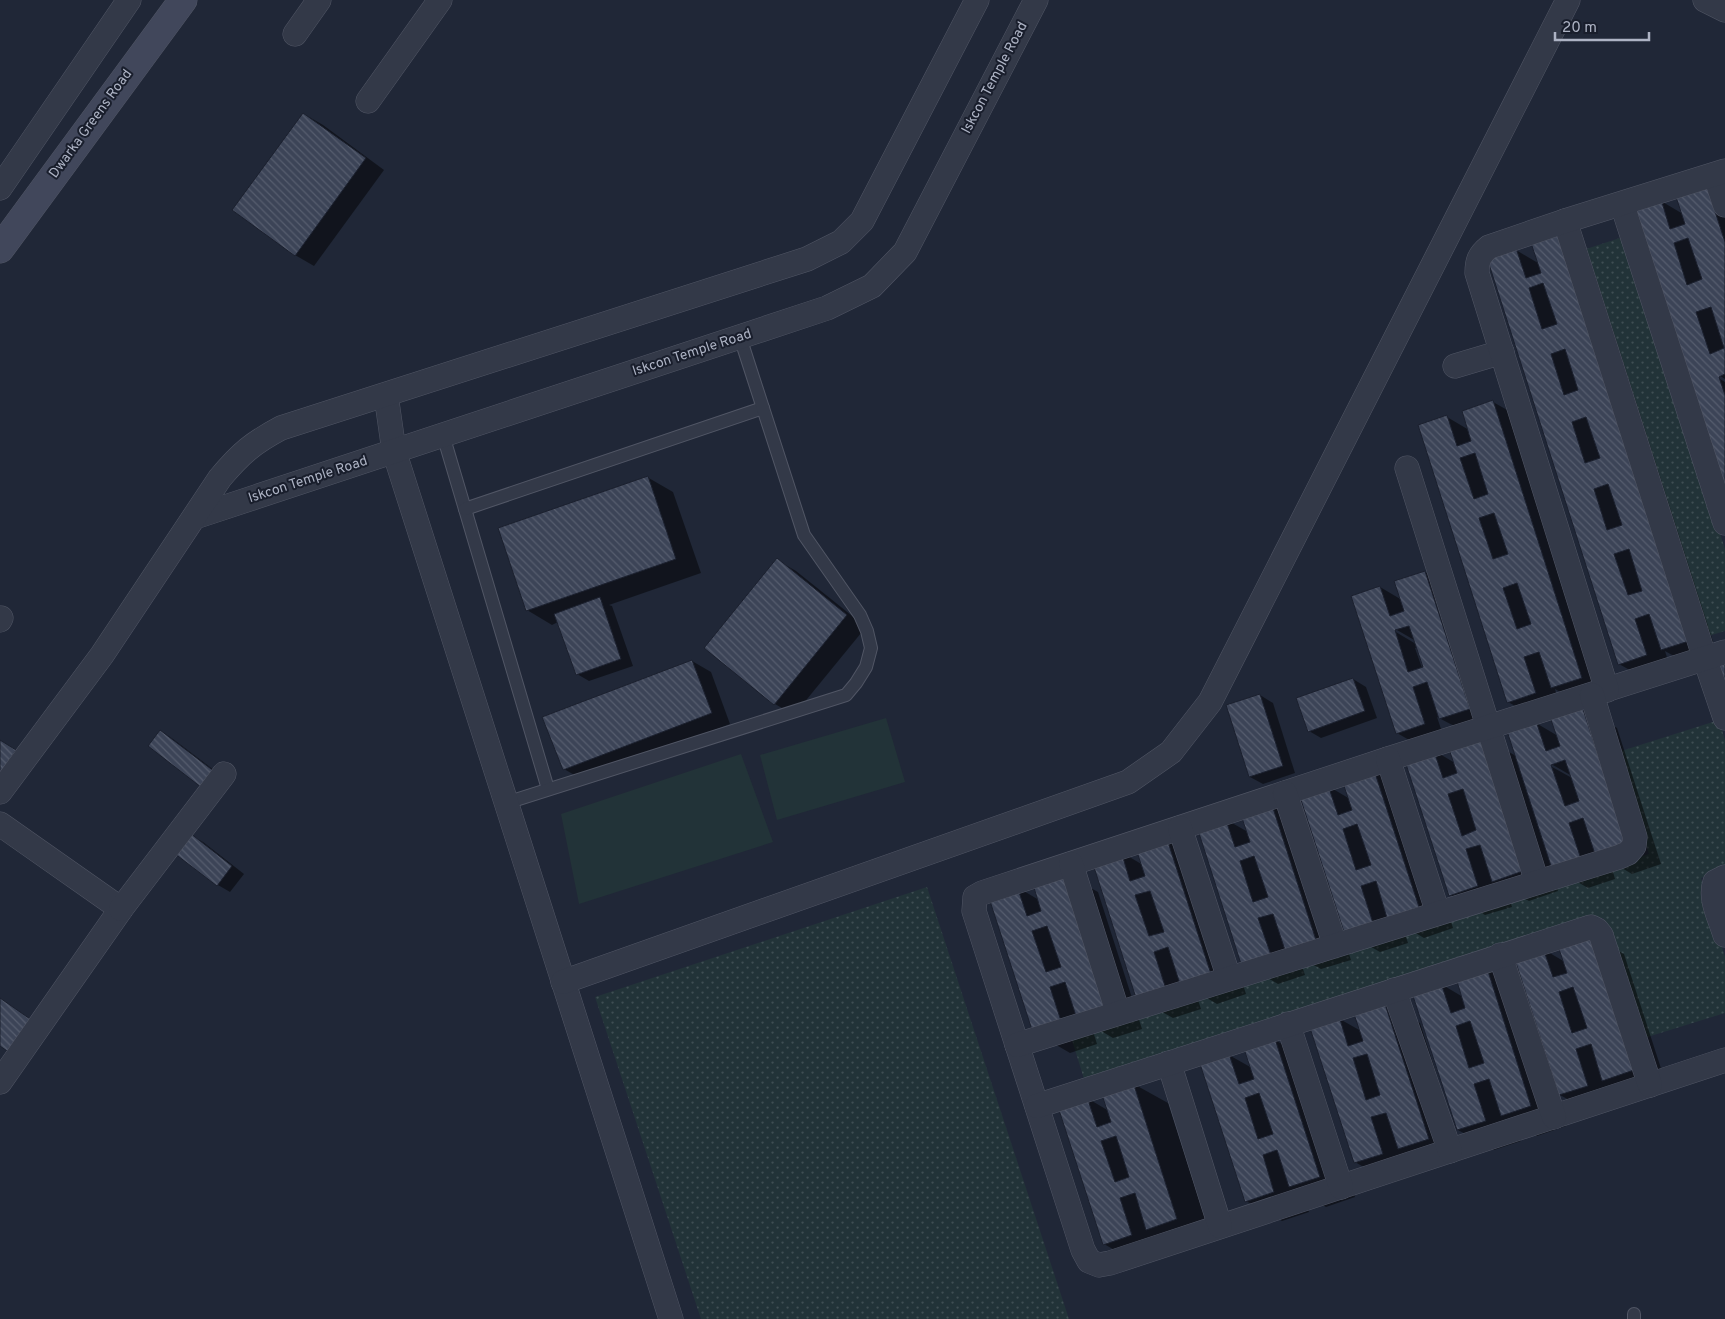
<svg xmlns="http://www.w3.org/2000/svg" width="1725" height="1319" viewBox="0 0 1725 1319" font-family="Overpass,sans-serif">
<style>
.green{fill:#223338}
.park{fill:url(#park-dots)}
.shadow{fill:#0007;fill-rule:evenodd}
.building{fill:url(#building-back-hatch);stroke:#1b202e;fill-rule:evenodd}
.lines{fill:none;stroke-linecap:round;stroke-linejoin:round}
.lane-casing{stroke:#515665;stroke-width:14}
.street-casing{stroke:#515665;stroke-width:25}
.secondary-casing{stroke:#515665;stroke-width:29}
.lane{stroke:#333948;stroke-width:12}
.street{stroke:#333948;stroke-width:24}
.secondary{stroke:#41475b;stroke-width:28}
.labels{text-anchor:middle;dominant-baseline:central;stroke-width:4;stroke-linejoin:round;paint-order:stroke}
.street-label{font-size:14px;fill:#adb3c4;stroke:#191e2c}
</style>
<defs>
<pattern id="park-dots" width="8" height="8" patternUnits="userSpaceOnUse" patternTransform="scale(1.25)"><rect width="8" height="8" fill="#223338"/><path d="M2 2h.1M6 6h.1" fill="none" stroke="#3f4e53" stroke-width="1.8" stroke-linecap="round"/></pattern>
<pattern id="building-back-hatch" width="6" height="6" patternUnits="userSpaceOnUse" patternTransform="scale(1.25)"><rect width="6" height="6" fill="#3c4457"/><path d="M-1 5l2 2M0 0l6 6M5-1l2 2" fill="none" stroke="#565d6e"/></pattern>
</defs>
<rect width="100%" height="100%" fill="#202737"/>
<!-- green -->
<g class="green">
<polygon points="886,718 905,782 777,820 760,755"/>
<polygon points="741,754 773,842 579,904 561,814"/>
</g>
<!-- park -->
<g class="park">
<polygon points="1626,236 1725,549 1725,631 1705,637 1583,250"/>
<polygon points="1719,720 1725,740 1725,870 1701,878 1725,957 1725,1013 1641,1039 1603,918 1085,1082 1071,1037 1649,854 1618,752"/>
<polygon points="927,887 1069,1319 701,1319 595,997"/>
</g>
<!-- shadow -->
<g class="shadow">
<polygon points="304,114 323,125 384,170 314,266 295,255"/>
<polygon points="1725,196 1725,379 1714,372 1713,375 1725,382 1725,494 1661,201 1683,214"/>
<polygon points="1562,235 1587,249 1717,654 1688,664 1665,651 1671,670 1644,678 1619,664 1516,250 1538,263"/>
<polygon points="1493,402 1518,416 1606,692 1577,702 1555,689 1560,707 1533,716 1508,702 1447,417 1469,430"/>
<polygon points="647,477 673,492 701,573 609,605 612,606 633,666 589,681 577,674 558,622 552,625 527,610"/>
<polygon points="777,560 796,571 866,627 794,715 775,704 705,648"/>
<path d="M1425 572 1444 583 1489 720 1460 729 1437 717 1443 735 1416 744 1397 733 1380 587 1402 600ZM1390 626 1416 641V644L1389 628ZM1418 647 1424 668H1422L1415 648Z"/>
<polygon points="692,661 711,672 730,724 583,780 564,769"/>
<polygon points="1353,679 1366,687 1377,718 1321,738 1309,731"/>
<polygon points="1260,695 1273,703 1295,773 1263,784 1250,777"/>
<path d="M1582 708 1617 728 1661 864 1632 874 1610 861 1615 879 1588 888 1550 866 1558 891 1529 901 1506 888 1512 907 1485 915 1450 895 1433 750 1455 763 1478 734 1516 756 1536 723 1558 736ZM1546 761 1572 776V778L1545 763Z"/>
<polygon points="161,731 173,739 231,783 207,790"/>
<polygon points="1374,771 1409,791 1453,928 1424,938 1402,925 1408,943 1380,952 1345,932 1328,786 1350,799"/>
<polygon points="1271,803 1306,824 1351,960 1321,969 1299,957 1305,975 1278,984 1242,963 1225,819 1248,832"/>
<polygon points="190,835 203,842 244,874 230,892 218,885"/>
<polygon points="1166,837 1202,858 1246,994 1217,1004 1195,991 1201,1009 1173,1018 1137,998 1121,852 1143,865"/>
<polygon points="1062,872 1098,892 1142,1029 1113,1038 1091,1025 1097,1044 1070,1053 1034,1032 1017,887 1039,900"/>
<polygon points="1589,934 1624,954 1668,1090 1596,1115 1560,1095 1516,958 1543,949 1565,962"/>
<polygon points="1487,969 1522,990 1566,1126 1537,1136 1515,1123 1521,1141 1494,1150 1458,1130 1441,984 1463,997"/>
<polygon points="1384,1002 1420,1023 1464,1159 1435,1168 1412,1155 1418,1174 1391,1183 1355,1162 1338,1018 1361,1031"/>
<polygon points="1275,1040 1311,1061 1355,1197 1326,1207 1303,1194 1309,1212 1282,1221 1246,1201 1229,1055 1252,1068"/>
<polygon points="1132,1083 1168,1103 1212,1240 1139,1264 1104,1244 1087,1098 1109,1111"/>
</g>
<!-- building -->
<g class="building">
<polygon points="303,113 366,158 295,256 232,210"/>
<path d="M1706 184 1725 242V374L1719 377 1725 395V499L1631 209 1661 199 1670 229 1685 224 1675 194ZM1688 238 1702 279 1687 285 1674 243ZM1711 307 1724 348 1710 354 1696 312Z"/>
<path d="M1562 233 1692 640 1661 650 1649 614 1635 619 1647 655 1618 665 1487 258 1516 248 1526 278 1541 273 1531 243ZM1543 283 1557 324 1542 329 1529 288ZM1565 349 1578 390 1564 395 1551 354ZM1586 417 1600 458 1585 463 1572 422ZM1608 484 1622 525 1607 530 1594 489ZM1629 549 1642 591 1628 595 1614 554Z"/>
<path d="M1493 400 1582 678 1551 688 1539 652 1524 657 1536 693 1507 703 1418 425 1447 415 1457 446 1471 441 1462 411ZM1475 453 1488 494 1474 499 1460 458ZM1494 513 1508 554 1493 559 1479 518ZM1517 583 1531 624 1517 629 1503 588Z"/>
<polygon points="648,476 676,559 526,611 498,528"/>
<polygon points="777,558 847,615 774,705 704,648"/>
<path d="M1425 571 1470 709 1439 719 1427 682 1413 687 1425 724 1396 734 1351 596 1380 586 1390 616 1404 611 1394 581ZM1409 626 1423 667 1408 672 1395 630Z"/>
<polygon points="600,597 621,659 576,675 554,614"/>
<polygon points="1725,658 1725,684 1718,661"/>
<polygon points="692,660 712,713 563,770 542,717"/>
<polygon points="1353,678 1365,711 1308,732 1296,698"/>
<polygon points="1260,694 1283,766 1249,777 1226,705"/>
<path d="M1582 706 1627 844 1595 854 1583 818 1569 823 1581 859 1552 869 1507 731 1536 721 1546 751 1560 746 1550 717ZM1565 760 1579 801 1565 806 1551 765Z"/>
<polygon points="160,730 219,775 206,791 148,746"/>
<path d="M1478 733 1523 871 1492 882 1480 845 1466 849 1478 886 1449 896 1404 758 1433 748 1443 778 1457 773 1447 743ZM1463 789 1476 830 1462 836 1448 794Z"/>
<polygon points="0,740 16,750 0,774"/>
<path d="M1374 770 1419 907 1387 918 1376 881 1361 886 1373 923 1344 932 1299 794 1328 785 1338 815 1352 810 1342 780ZM1357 824 1371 865 1356 870 1343 829Z"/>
<path d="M1271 802 1316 940 1285 950 1273 914 1258 918 1271 955 1241 964 1197 827 1225 817 1235 847 1250 842 1240 812ZM1254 856 1268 897 1253 902 1240 861Z"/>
<polygon points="190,833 232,866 217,886 174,853"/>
<path d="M1166 836 1211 974 1180 984 1168 947 1154 952 1166 989 1136 998 1092 861 1121 851 1130 881 1145 876 1135 846ZM1150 891 1164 932 1149 936 1135 895Z"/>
<path d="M1063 870 1107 1008 1077 1019 1065 982 1050 987 1062 1024 1033 1033 988 895 1017 886 1027 916 1041 911 1032 881ZM1047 926 1061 967 1046 972 1032 931Z"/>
<path d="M1589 932 1634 1070 1602 1081 1591 1044 1576 1049 1588 1086 1559 1095 1514 957 1543 948 1553 977 1567 973 1557 943ZM1573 987 1587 1028 1572 1033 1559 992Z"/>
<path d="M1487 968 1531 1106 1501 1116 1489 1079 1474 1084 1486 1121 1457 1130 1412 993 1441 983 1451 1013 1465 1008 1456 978ZM1470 1021 1484 1063 1469 1068 1456 1026Z"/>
<polygon points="0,998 33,1021 10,1053 0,1046"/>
<path d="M1384 1001 1429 1139 1398 1149 1386 1113 1371 1117 1383 1154 1354 1163 1309 1025 1339 1016 1348 1046 1363 1041 1353 1011ZM1367 1054 1380 1095 1366 1100 1353 1058Z"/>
<path d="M1275 1039 1320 1177 1289 1187 1277 1150 1263 1155 1274 1192 1245 1202 1200 1064 1229 1054 1239 1084 1254 1079 1244 1049ZM1259 1093 1273 1134 1258 1139 1245 1098Z"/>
<path d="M1133 1082 1177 1219 1146 1230 1135 1193 1120 1198 1132 1235 1103 1245 1058 1107 1087 1097 1097 1127 1111 1122 1101 1092ZM1116 1136 1129 1177 1115 1182 1101 1141Z"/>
</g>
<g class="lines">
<!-- lane casing -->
<g class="lane-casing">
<g id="lane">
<polyline points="443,435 548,789"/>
<polyline points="465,509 763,408"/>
<polyline points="506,803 846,695 856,683 866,667 871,648 867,631 860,615 804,535 740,337"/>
<polyline points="1634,1314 1634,1319"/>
</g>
</g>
<!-- street casing -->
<g class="street-casing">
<g id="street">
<polyline points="1705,0 1725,10"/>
<polyline points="295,34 319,0"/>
<polyline points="368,101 440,0"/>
<polyline points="1715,175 1725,205"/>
<polyline points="0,188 129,0"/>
<polyline points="1622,204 1725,523"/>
<polyline points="1565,221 1705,659 1725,718"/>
<polyline points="1455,366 1502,352"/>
<polyline points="386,395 394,451 671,1319"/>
<polyline points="1407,468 1537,882"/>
<polyline points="195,517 827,308 872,286 905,252 1036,0"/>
<polyline points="0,620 1,618"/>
<polyline points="1725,652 1388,759 982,893 975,897 974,911 1083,1250 1089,1261 1099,1265 1110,1263 1725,1060"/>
<path d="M1607 690 1477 273C1477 261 1479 255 1489 247L1565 221 1725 171"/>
<polyline points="1388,759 1438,913"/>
<path d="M0 792 102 655 220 478C241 453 253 443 281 428L807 259 841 242 862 221 977 0"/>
<polyline points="1285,793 1335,945"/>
<polyline points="0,824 121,909 0,1082"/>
<polyline points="1180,828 1229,978"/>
<polyline points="1071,864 1118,1013"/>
<path d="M1725 877 1715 882C1709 899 1720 918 1725 935"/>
<polyline points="121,909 224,774"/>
<polyline points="1500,955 1554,1117"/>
<polyline points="563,982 1128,782 1171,752 1210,702 1568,0"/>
<polyline points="1394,990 1450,1151"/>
<polyline points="1288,1024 1341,1187"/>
<polyline points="1017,1045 1619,857 1628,853 1634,846 1635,837 1592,695"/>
<polyline points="1169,1063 1220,1226"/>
<polyline points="1037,1106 1591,927 1597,930 1601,935 1650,1085"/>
</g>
</g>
<!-- secondary casing -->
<g class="secondary-casing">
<polyline id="secondary" points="0,249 183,0"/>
</g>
<!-- lane -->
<use href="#lane" class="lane"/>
<!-- street -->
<use href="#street" class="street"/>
<!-- secondary -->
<use href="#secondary" class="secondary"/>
</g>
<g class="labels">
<!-- street labels -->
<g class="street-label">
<text transform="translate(995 78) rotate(-62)">Iskcon Temple Road</text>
<text transform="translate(91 124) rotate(-54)">Dwarka Greens Road</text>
<text transform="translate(692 353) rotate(-18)">Iskcon Temple Road</text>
<text transform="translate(308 480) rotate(-18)">Iskcon Temple Road</text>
</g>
</g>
<!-- scale -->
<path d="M1555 32v8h94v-8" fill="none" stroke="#adb3c4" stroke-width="2.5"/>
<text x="1562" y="32" font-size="15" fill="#adb3c4" stroke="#191e2c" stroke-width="4" paint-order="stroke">20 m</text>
</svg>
